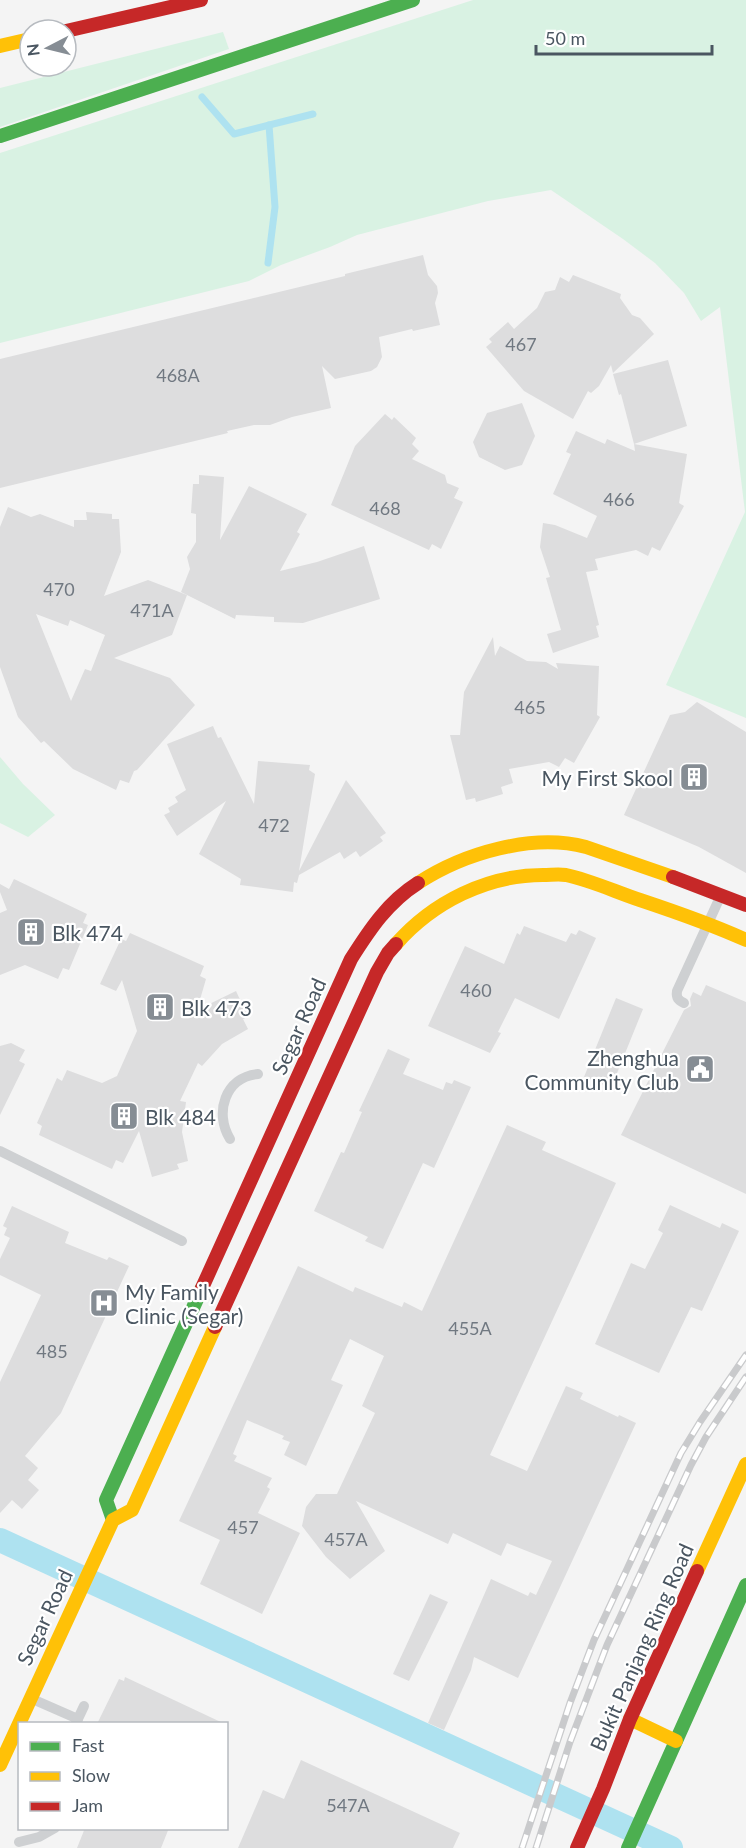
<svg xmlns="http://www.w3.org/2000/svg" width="746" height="1848" viewBox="0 0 746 1848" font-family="Lato,sans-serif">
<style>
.green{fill:#d9f2e3}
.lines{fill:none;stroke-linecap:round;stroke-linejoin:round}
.stream{stroke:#aee2f0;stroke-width:7}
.canal{stroke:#aee2f0;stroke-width:24}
.building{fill:#ddddde;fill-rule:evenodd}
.lane{stroke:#ced0d2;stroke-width:10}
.fast{stroke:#4caf50;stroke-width:14}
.slow{stroke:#ffc107;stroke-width:14}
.jam{stroke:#c62828;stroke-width:14}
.rail-casing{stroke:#c9cacc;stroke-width:7}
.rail{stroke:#fff;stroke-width:4.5;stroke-dasharray:14;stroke-linecap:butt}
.labels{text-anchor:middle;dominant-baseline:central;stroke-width:4.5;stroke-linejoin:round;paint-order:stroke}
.number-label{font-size:18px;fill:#707881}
.poi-label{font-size:21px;fill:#4a5661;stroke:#fff;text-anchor:start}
.street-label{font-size:21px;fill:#4a5661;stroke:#fff}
</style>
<rect width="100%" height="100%" fill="#f4f4f4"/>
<!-- green -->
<g class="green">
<polygon points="473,0 746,0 746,718 666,685 745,512 720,307 701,321 684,293 655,263 623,239 551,190 488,201 357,235 330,247 281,265 249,281 0,343 0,153"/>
<polygon points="223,32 229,49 0,127 0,88"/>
<polygon points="0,757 23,784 55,815 28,837 0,823"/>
</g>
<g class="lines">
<!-- stream -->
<g class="stream">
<polyline points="202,97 234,134 313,114"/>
<polyline points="268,263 275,207 269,125"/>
</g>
<!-- canal -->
<polyline class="canal" points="0,1540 671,1848"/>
</g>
<!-- building -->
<g class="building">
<polygon points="423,255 428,275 437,286 438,293 435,303 440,325 413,331 412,329 379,337 382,357 377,367 371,371 335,379 322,366 331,408 292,417 270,425 254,425 227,431 228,433 0,488 0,359 345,276 345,274"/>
<polygon points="573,275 621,294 620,298 632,315 640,318 654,334 613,373 611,365 599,386 591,393 588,391 573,419 524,391 486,347 492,342 489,339 508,322 514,329 537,308 545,292 555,290 560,277 569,282"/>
<polygon points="668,360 687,426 634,444 621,394 619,395 613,374"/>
<polygon points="522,403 535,436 522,465 505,470 479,457 473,442 487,413"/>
<polygon points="385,414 392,420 394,417 416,438 412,444 419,451 412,459 445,475 447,483 459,488 454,498 463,502 441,549 432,544 429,550 331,505 355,446"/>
<polygon points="576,431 605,444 607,439 635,451 634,444 687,454 679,503 684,506 660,551 652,547 648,556 636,550 595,559 598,570 586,572 599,625 596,626 599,637 553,653 547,634 561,630 546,578 550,577 540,547 543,523 555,525 587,538 597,516 553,494 571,454 566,452"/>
<polygon points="199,475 224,477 220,540 249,486 307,514 297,532 300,534 280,571 317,562 364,546 380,599 303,623 274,622 274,617 236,615 235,619 181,592 190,569 187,557 196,542 196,514 191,513 193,484 199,484"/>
<path d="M8 507 31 517 40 514 74 527V520H87L86 512 112 514V519H119L121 552 104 596 148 580 187 595 172 635 114 658 170 678 195 705 137 770 134 771 129 783 120 780 116 790 73 769 44 741 41 743 18 717 0 667V527ZM36 614 68 626 70 620 105 635 91 671 85 669 71 701Z"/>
<polygon points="493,637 495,656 500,646 527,661 546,662 558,669 556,663 599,666 597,715 600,717 574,763 565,758 559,767 549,762 509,769 513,783 501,787 503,794 476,802 475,798 466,800 450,735 460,735 464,692"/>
<polygon points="697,702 746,732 746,873 699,847 624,815 670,715 685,712"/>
<polygon points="213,726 218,738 221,737 254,804 258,761 310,765 309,770 315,774 299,871 346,780 386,833 380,837 383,841 360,857 356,851 344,859 340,852 299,875 297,883 294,882 293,892 240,885 241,879 199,854 226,801 177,836 164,815 170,812 168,808 178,802 175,797 186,790 167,744"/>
<polygon points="14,879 87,914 83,923 88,925 69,970 63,968 58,979 25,965 0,975 0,913 7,910 0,892 0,884 9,889"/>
<polygon points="524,926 566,942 571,933 576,935 579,930 596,938 559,1019 515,998 498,1032 501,1033 490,1053 428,1026 465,946 504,964 517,933 520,935"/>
<polygon points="130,933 204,966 200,976 206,979 197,1010 236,991 248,1017 243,1019 248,1029 222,1044 202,1066 198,1063 180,1101 186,1102 182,1132 188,1161 177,1164 179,1169 152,1177 139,1131 123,1163 116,1160 112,1169 39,1135 42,1126 37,1123 57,1078 62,1081 67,1070 102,1083 117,1076 137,1031 122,980 116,991 100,984 121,939 126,941"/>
<polygon points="706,985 746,1002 746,1194 621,1135 684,1010 691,1006 690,999 693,992 701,996"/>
<polygon points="616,998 643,1009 611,1088 584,1077"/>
<polygon points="11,1043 25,1050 19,1061 25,1064 0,1115 0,1046"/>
<polygon points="388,1049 410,1059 403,1074 443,1090 446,1082 452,1084 454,1080 471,1087 434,1168 423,1163 383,1249 365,1241 368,1237 314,1211 341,1152 344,1153 362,1112 359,1111"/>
<polygon points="507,1125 546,1142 542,1150 616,1183 490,1455 527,1471 566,1386 583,1393 580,1399 618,1417 619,1415 636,1423 518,1678 474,1657 471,1670 444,1730 428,1723 491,1579 528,1596 530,1592 536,1595 552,1561 507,1543 501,1556 453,1533 448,1544 356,1501 385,1551 350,1579 326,1557 302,1526 306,1507 316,1494 337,1494 375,1413 362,1406 384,1356 350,1339 331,1380 343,1385 306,1466 284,1455 290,1442 282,1439 284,1436 247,1420 233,1454 237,1456 234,1461 272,1478 267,1487 270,1489 258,1513 300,1533 262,1614 200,1584 220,1540 179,1521 298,1266 353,1292 355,1287 402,1307 404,1302 422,1311"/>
<polygon points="670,1205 720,1228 722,1223 739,1231 702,1311 691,1307 659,1373 595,1344 631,1263 645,1269 663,1233 658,1230"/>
<polygon points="12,1206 69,1232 65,1243 107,1260 109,1257 129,1266 61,1413 25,1456 38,1468 28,1480 39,1490 22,1509 12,1500 0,1513 0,1382 41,1295 0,1275 0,1259 10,1238 4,1235 7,1228 3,1226"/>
<polygon points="430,1594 448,1602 409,1681 393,1674"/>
<polygon points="125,1677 225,1724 97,1724 119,1679 124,1681"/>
<polygon points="301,1760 460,1833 453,1848 238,1848 263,1790 284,1799"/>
<polygon points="85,1828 169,1828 161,1848 77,1848"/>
</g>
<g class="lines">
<!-- lane -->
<g class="lane">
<path d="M684 1003C678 1000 676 998 677 991L721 895"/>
<path d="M230 1139C214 1113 225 1077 258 1074"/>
<polyline points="0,1151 182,1241"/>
<polyline points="30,1698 78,1719"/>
<polyline points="76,1723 84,1706"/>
<polyline points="19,1842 39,1837 55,1828"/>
</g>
<!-- fast -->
<g class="fast">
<polyline points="0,136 413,0"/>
<polyline points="113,1520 106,1500 202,1288"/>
<polyline points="628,1848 746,1585"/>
</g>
<!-- slow -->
<g class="slow">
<polyline points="0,46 30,39"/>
<path d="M418 883C464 853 532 833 586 847L673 877"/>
<path d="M396 944C433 902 487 875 543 875 551 875 559 874 566 875 590 880 616 892 640 900 676 912 711 924 746 940"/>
<polyline points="697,1571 746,1464"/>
<polyline points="630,1719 676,1741"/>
<polyline points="0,1765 113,1520 132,1510 215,1327"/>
</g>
<!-- jam -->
<g class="jam">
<polyline points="66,31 201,0"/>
<polyline points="673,877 746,905"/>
<path d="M202 1288 351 959C370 929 388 902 418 883"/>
<polyline points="215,1327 377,972 388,953 396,944"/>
<polyline points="577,1848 603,1789 630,1719 697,1571"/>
</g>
<!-- rail casing -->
<g class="rail-casing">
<g id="rail">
<polyline points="522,1848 570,1703 594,1640 681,1453 700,1422 746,1355"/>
<polyline points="536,1848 570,1742 607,1645 691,1465 706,1437 746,1377"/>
</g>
</g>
<!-- rail -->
<use href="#rail" class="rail"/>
</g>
<!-- icons -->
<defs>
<g id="building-square" transform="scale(1.5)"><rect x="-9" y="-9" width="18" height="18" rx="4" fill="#868d94" stroke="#fff"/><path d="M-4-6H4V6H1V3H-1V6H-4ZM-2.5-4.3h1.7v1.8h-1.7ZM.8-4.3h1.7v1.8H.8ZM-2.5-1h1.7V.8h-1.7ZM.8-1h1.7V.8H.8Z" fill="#fff"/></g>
<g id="civic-square" transform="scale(1.5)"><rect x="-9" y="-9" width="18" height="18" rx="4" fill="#868d94" stroke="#fff"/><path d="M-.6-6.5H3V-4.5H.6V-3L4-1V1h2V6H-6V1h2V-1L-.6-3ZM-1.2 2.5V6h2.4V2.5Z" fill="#fff"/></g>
<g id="hospital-square" transform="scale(1.5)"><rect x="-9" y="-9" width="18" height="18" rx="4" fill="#868d94" stroke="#fff"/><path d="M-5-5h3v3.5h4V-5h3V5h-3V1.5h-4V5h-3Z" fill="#fff"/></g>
</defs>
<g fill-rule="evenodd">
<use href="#building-square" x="694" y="777"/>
<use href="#building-square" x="31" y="932"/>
<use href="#building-square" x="160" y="1007"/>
<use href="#civic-square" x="700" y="1069"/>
<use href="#building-square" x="124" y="1116"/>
<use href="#hospital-square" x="104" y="1303"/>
</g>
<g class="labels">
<!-- number labels -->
<g class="number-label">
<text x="521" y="344">467</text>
<text x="178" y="375">468A</text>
<text x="619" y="499">466</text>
<text x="385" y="508">468</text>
<text x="59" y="589">470</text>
<text x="152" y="610">471A</text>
<text x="530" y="707">465</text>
<text x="274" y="825">472</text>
<text x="476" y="990">460</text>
<text x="470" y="1328">455A</text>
<text x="52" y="1351">485</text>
<text x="243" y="1527">457</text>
<text x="346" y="1539">457A</text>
<text x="348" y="1805">547A</text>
</g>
<!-- poi labels -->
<g class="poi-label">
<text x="673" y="777" text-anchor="end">My First Skool</text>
<text x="52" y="932">Blk 474</text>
<text x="181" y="1007">Blk 473</text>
<text x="679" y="1057" text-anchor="end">Zhenghua<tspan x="679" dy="24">Community Club</tspan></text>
<text x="145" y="1116">Blk 484</text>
<text x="125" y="1291">My Family<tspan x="125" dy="24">Clinic (Segar)</tspan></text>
</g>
<!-- street labels -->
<g class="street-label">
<text transform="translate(298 1026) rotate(-66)">Segar Road</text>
<text transform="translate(44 1617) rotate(-65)">Segar Road</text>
<text transform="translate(641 1647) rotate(-66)">Bukit Panjang Ring Road</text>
</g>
</g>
<!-- legend -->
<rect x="18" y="1722" width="210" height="108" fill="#ffffff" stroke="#b7bbc0" stroke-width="1.5"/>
<rect x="30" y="1742" width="30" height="9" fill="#4caf50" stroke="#b7bbc0" stroke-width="1.5"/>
<text x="72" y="1752" font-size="18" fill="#4a5661">Fast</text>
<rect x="30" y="1772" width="30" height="9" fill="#ffc107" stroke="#b7bbc0" stroke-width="1.5"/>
<text x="72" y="1782" font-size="18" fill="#4a5661">Slow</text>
<rect x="30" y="1802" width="30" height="9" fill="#c62828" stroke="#b7bbc0" stroke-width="1.5"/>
<text x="72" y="1812" font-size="18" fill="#4a5661">Jam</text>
<!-- north arrow -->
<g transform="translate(48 48) rotate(263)"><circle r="28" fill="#ffffff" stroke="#b7bbc0" stroke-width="1.5"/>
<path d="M0-4.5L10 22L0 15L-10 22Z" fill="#868d94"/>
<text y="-9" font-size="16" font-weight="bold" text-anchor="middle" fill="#4a5661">N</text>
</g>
<!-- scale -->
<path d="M536 45v9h176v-9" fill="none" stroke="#4a5661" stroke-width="3"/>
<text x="545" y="45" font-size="18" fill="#4a5661" stroke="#ffffff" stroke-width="4.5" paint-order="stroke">50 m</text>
</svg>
